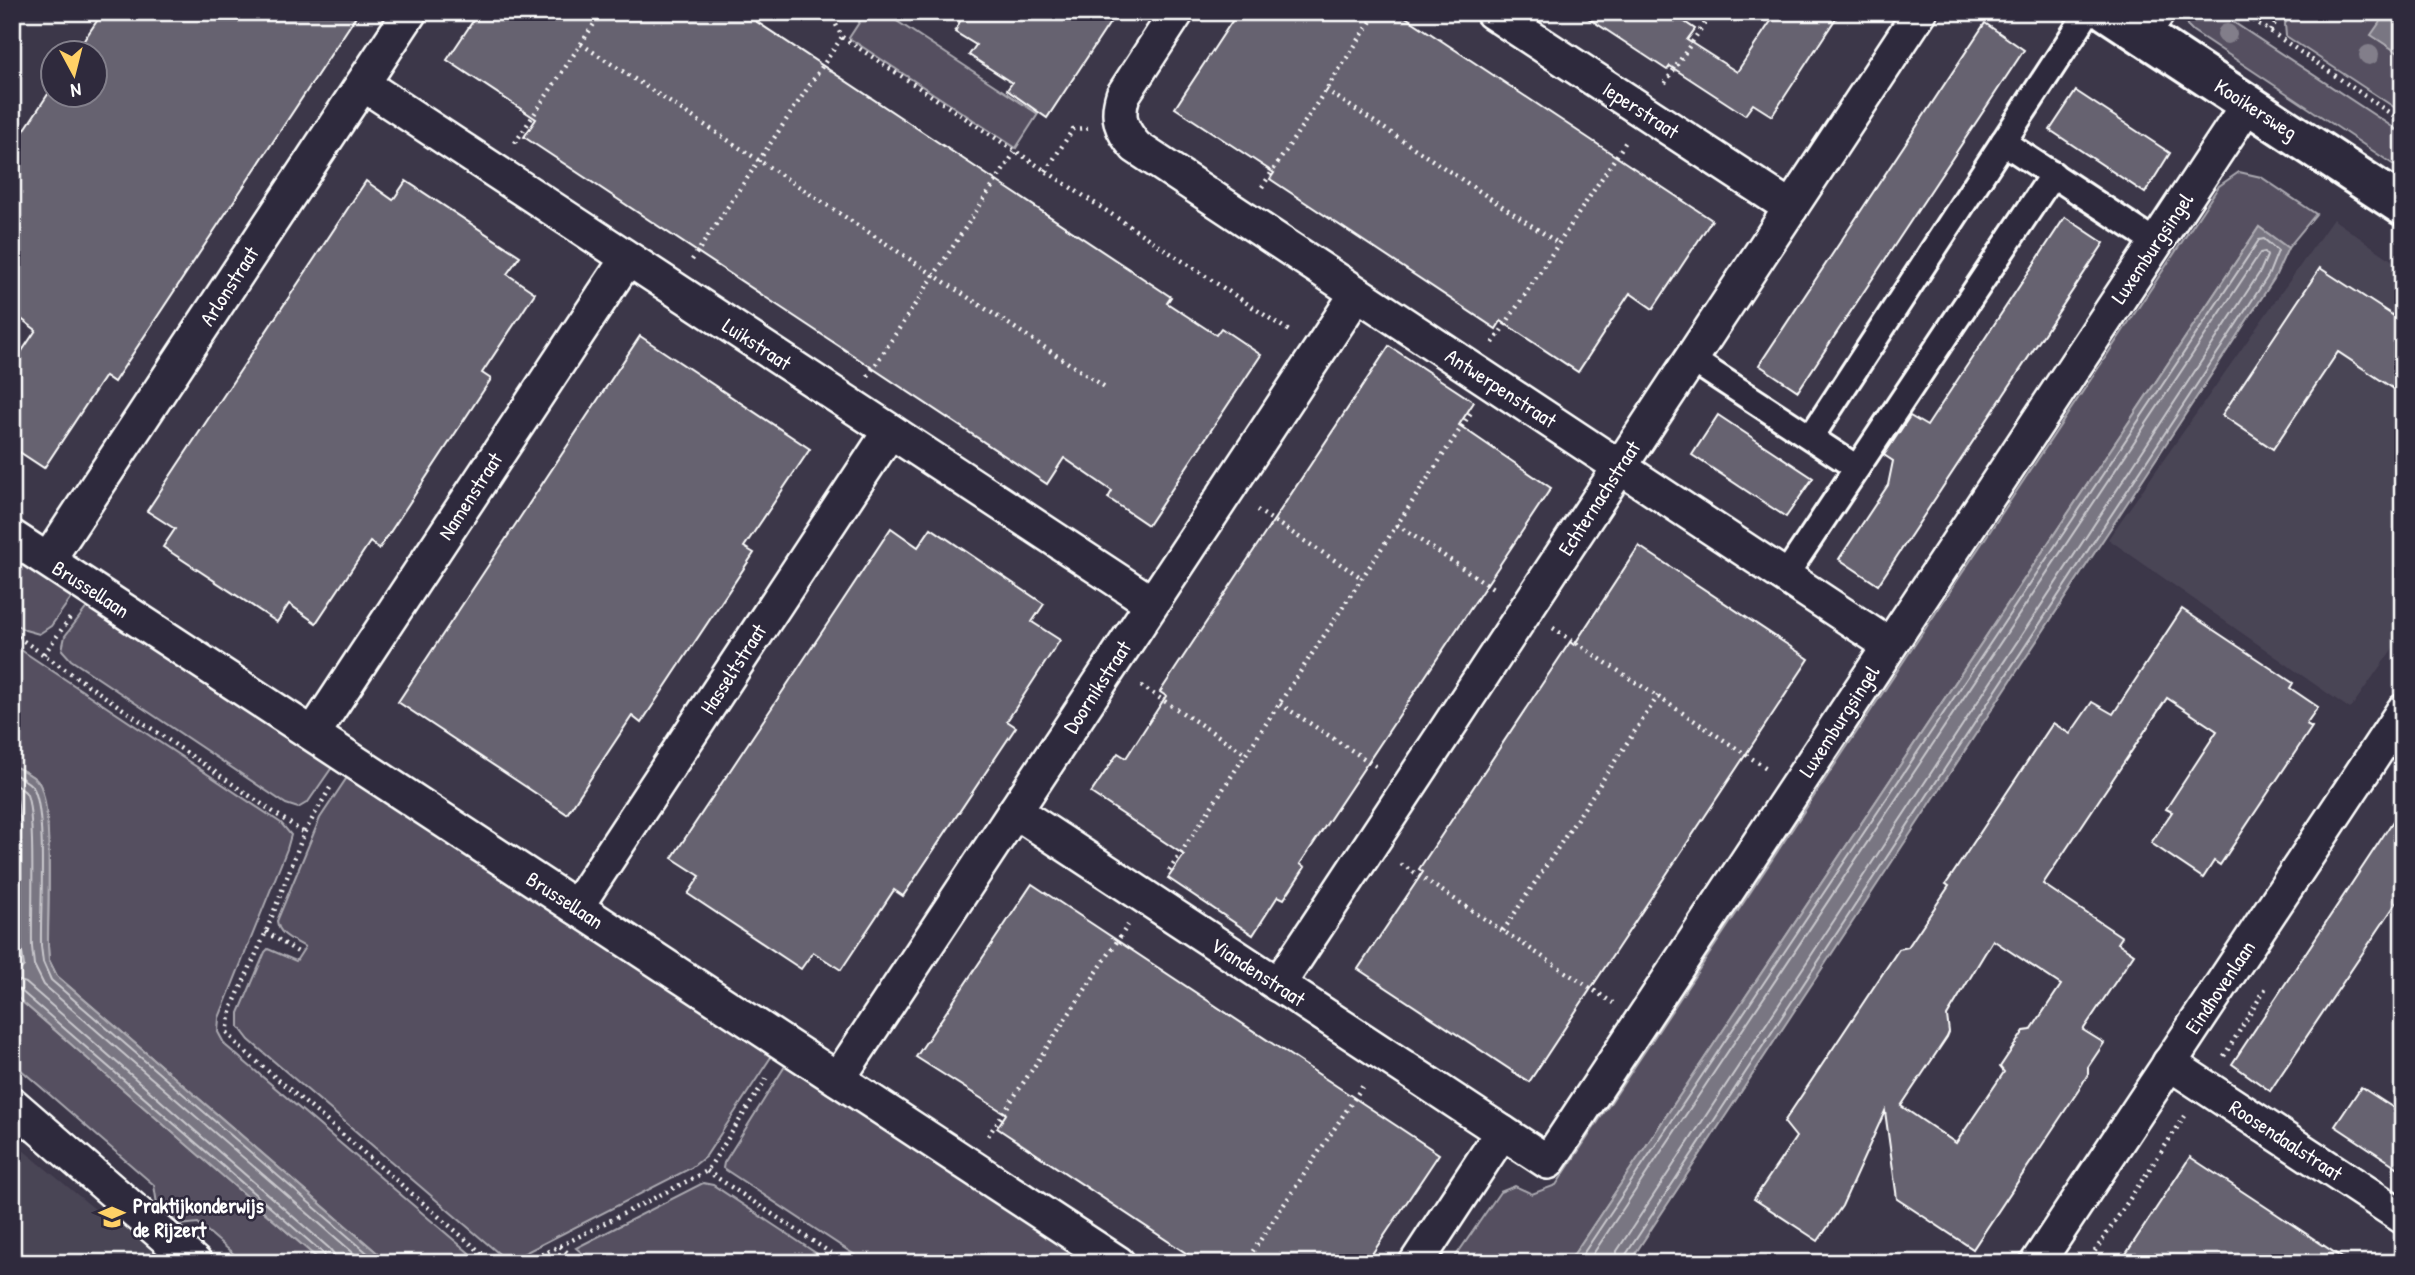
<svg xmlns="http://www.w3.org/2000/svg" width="2415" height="1275" viewBox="0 0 2415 1275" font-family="'Patrick Hand',sans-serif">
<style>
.built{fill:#494455}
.green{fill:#555060;stroke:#aaa8b0;stroke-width:2}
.water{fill:#797682;stroke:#afadb4;stroke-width:2}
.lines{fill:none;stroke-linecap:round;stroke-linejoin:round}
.shore{stroke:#c9c8cd;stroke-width:2}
.building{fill:#666270;stroke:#fff;stroke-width:2;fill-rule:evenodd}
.pedestrian-casing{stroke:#fff;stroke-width:30}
.minor-casing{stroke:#fff;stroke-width:38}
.tertiary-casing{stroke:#fff;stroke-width:44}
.path{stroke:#fff;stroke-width:4.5;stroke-dasharray:2 5;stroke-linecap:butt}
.pedestrian{stroke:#2f2a3d;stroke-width:24}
.minor{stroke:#2f2a3d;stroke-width:33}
.tertiary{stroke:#2f2a3d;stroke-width:38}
.tree{fill:#827e8a}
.labels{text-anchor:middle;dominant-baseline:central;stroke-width:5;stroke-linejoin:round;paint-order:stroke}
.street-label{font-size:21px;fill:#fff;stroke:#2f2a3d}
.poi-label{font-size:21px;font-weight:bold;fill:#fff;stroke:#2f2a3d;text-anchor:start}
</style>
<rect width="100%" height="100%" fill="#3c3749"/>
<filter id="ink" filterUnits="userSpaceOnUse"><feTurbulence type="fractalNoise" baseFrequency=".0143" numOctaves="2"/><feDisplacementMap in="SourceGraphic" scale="14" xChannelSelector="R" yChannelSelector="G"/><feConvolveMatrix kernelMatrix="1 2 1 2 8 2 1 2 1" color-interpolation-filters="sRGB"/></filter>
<g filter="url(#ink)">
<!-- built -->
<g class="built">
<polygon points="2333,219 2403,268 2403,634 2350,709 2108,539"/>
<polygon points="12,1141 96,1210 110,1197 187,1263 12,1263"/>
</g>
<!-- green -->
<g class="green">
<polygon points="866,12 883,12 1038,114 1016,148 849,38"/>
<polygon points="2186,12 2218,12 2403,134 2403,171 2193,31 2187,25"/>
<polygon points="2290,12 2387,12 2372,35 2403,56 2403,113 2286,36 2285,24"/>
<polygon points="2239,172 2261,177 2316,214 2288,248 2259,227 1568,1263 1451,1263 1500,1192 1515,1186 1532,1194 1556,1185 2219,186"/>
<polygon points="12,550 76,591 51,626 39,634 25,630 12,622"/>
<polygon points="91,602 335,763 308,802 298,808 286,804 71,660 62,650 65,636"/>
<path d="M12 644 281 823 291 835 287 849 219 1018 218 1032 225 1045 481 1263H389L57 976 49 960 48 946C48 912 53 808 39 783 34 775 21 770 12 765Z"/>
<path d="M350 773 773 1054 706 1156 691 1168 515 1258H504L249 1040 239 1027V1013L265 952 268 949 296 961 305 947C294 940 279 936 277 921L320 818Z"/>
<polygon points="12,993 323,1263 244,1263 198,1223 180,1225 157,1204 154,1185 12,1062"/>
<polygon points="787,1063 1088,1263 867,1263 723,1168 724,1163"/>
<polygon points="703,1183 713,1185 831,1263 594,1263 576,1248"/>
</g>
<!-- water -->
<g class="water">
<polygon points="2387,12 2403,12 2403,56 2371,35"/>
<polygon points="2259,227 2288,248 2274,279 1629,1263 1568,1263"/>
<path d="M12 765C21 770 34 775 39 783 54 808 47 912 48 946L49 960 57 976 389 1263H323L12 993Z"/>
</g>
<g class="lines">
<!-- shore -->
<g class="shore">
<path d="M12 773C19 777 30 781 34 789 47 816 40 912 41 946L43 962 51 980 379 1263"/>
<path d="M12 783C16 786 23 789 26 793 36 809 31 921 32 947L34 965 44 985 365 1263"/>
<polyline points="12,796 17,800 21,827 21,946 24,966 21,969 12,969"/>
<polyline points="12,979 26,983 329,1248 334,1254 335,1263"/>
<polyline points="12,988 20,990 324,1254 327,1263"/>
<polyline points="1577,1263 2259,240 2264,239 2278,251 2268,276 1625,1256 1623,1263"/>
<polyline points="1587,1263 2260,253 2265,252 2267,256 2260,272 1617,1251 1615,1263"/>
</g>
</g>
<!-- building -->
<g class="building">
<polygon points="103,12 359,12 114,382 105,376 44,468 12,447 12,366 36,330 12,312 12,149 52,88 52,94 94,94 94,52 76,52"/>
<polygon points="479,12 742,12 1171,297 1167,303 1216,335 1221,328 1261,355 1148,525 1108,498 1112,491 1064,458 1047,484 524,137 536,119 447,60"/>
<polygon points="964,12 1117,12 1047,118 1007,90 1012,83 969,55 976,45 955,32"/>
<polygon points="1238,12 1398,12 1712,220 1653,309 1630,293 1578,372 1501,321 1496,329 1270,179 1274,173 1175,108"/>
<polygon points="1579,12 1670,12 1695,29 1687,40 1737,72 1777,12 1840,12 1772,116 1753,104 1745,115 1670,66 1667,70"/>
<polygon points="1985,23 2024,50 1798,391 1759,365"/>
<polygon points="2076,91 2170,153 2145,193 2050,130"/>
<polygon points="366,181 393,200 406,181 520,256 507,274 535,293 482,373 491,379 379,549 370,542 316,623 289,604 277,622 163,547 175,529 147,511"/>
<polygon points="2065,217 2104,243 1878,585 1839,559 1888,485 1893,461 1884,455 1910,416 1927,426"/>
<polygon points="2320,268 2403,322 2403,395 2338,352 2273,449 2222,415"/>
<polygon points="640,336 810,449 744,547 754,553 641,723 632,716 567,814 398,702"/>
<polygon points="1389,346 1474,402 1459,425 1551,488 1300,864 1305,867 1284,899 1278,896 1253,935 1168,878 1184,855 1091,793 1118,753 1126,758 1166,696 1160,692"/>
<polygon points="1718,415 1813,478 1786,517 1692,455"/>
<polygon points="891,528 918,547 931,528 1044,604 1032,622 1060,640 1007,721 1016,727 903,896 894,890 841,970 813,952 801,969 688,894 700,876 672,858"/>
<polygon points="1639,546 1809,659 1529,1082 1358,969 1423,872 1419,869 1449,824 1570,642 1574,645"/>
<path d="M2182 609 2293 683 2290 688 2318 707 2306 724 2312 727 2220 865 2214 861 2203 878 2151 843 2172 812 2166 809 2217 731 2167 698 2043 884 2122 937 2118 943 2134 954 2083 1030 2104 1043 2088 1067V1074L2078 1091 1973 1249 1897 1199 1885 1111 1842 1206 1818 1241 1754 1199 1796 1137 1784 1122 1899 949 1908 947 1949 886 1946 884 2053 723 2070 734 2092 702 2113 714ZM1993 940 2061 985 2031 1030 2024 1031 2000 1067 2004 1072 1956 1143 1901 1106 1947 1037 1949 1032 1947 1016Z"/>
<polygon points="2403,806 2403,893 2270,1091 2232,1064"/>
<polygon points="1032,884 1439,1154 1366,1263 1201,1263 997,1128 1006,1114 916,1057"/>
<polygon points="2361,1087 2403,1114 2403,1171 2335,1126"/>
<polygon points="2190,1157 2275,1213 2350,1263 2120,1263"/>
</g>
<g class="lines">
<!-- pedestrian casing -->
<g class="pedestrian-casing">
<g id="pedestrian">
<polyline points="2003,142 2155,242"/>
<polyline points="1691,359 1857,468"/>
<polyline points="1811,437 2088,12"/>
<polyline points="1785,576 2053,174"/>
</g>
</g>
<!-- minor casing -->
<g class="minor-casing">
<g id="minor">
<path d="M1177 12 1123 95C1116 117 1121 130 1136 147L1889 645"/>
<polyline points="1492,12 1791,208"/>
<polyline points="2143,34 2158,12"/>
<polyline points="363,84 1152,603"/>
<polyline points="12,537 1118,1263"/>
<polyline points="48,560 410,12"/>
<polyline points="313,734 627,259"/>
<polyline points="1015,811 1502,1132"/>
<polyline points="576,907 890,431"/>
<polyline points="1278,985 1920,12"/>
<polyline points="2169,1063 2403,1217"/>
<polyline points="838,1079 1356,295"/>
<polyline points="12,1104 195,1263"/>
<polyline points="1416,1263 1502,1132 1548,1162 2248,104"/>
<polyline points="2037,1263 2403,711"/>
</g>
</g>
<!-- tertiary casing -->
<g class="tertiary-casing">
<polyline id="tertiary" points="2108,12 2403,206"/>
</g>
<!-- path -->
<g class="path">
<polyline points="830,12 842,37 1289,331"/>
<polyline points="2242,12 2403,122"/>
<polyline points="12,20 17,12"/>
<polyline points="2270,31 2282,12"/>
<polyline points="581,44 1108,389"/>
<polyline points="1665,83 1712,12"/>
<polyline points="1326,90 1558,243"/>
<polyline points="515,143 602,12"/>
<polyline points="1046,171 1073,129 1088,128"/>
<polyline points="1262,187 1377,12"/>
<polyline points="692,260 842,37"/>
<polyline points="1493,343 1627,140"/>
<polyline points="868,376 1015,152"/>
<polyline points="1257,510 1362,578"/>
<polyline points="1397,525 1496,590"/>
<polyline points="1553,628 1768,769"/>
<polyline points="12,633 304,833"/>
<polyline points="44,654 70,618"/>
<polyline points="1141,686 1246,754"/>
<polyline points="1280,704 1379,768"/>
<polyline points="330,788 304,833 266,932 232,1007 227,1032 241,1048 491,1261 497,1263"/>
<polyline points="1401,864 1613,1003"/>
<polyline points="1169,871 1472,411"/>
<polyline points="1503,931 1658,696"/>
<polyline points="266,932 301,954"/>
<polyline points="2224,1056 2267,986"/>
<polyline points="988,1136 1128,925"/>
<polyline points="707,1171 846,1263"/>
<polyline points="560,1246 707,1171 768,1076"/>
<polyline points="522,1263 560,1246 579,1263"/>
<polyline points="1245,1263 1364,1084"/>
<polyline points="2087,1263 2185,1116"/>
</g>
<!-- pedestrian -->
<use href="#pedestrian" class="pedestrian"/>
<!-- minor -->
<use href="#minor" class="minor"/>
<!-- tertiary -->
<use href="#tertiary" class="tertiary"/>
</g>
<!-- trees -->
<g class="tree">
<circle cx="2227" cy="34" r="10"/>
<circle cx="2369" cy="55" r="10"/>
</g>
</g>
<!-- icons -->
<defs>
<g id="school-bare" transform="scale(2.1)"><path d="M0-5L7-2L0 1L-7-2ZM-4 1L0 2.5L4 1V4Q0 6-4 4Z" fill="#ffd166" stroke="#2f2a3d" stroke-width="2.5" paint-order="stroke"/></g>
</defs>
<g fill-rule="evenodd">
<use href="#school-bare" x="112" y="1217"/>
</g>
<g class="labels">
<!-- street labels -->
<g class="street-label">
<text transform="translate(2256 109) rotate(33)">Kooikersweg</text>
<text transform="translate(1641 110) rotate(33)">Ieperstraat</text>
<text transform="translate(2152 248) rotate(-56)">Luxemburgsingel</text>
<text transform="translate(229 286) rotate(-57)">Arlonstraat</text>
<text transform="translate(757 344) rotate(33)">Luikstraat</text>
<text transform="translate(1501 388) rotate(33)">Antwerpenstraat</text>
<text transform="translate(470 496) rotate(-57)">Namenstraat</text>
<text transform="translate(1599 498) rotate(-57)">Echternachstraat</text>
<text transform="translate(91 589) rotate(33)">Brussellaan</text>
<text transform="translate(733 669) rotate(-57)">Hasseltstraat</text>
<text transform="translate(1097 687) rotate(-57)">Doornikstraat</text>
<text transform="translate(1839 721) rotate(-57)">Luxemburgsingel</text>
<text transform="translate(565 900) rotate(33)">Brussellaan</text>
<text transform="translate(1258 972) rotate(33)">Viandenstraat</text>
<text transform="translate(2220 987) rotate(-56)">Eindhovenlaan</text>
<text transform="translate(2286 1140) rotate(33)">Roosendaalstraat</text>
</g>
<!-- poi labels -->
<g class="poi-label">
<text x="133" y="1205">Praktijkonderwijs<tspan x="133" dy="24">de Rijzert</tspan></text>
</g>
</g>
<!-- margin -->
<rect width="2415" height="1275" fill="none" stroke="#2f2a3d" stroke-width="42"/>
<rect x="21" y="21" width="2373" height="1233" fill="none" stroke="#fff" stroke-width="2.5" filter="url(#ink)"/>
<!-- north arrow -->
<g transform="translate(74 74) rotate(173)"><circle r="33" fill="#2f2a3d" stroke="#827f8b" stroke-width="2"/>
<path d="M0-5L12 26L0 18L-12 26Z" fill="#ffd166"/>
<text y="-10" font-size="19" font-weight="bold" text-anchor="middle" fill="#ffffff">N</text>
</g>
</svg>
